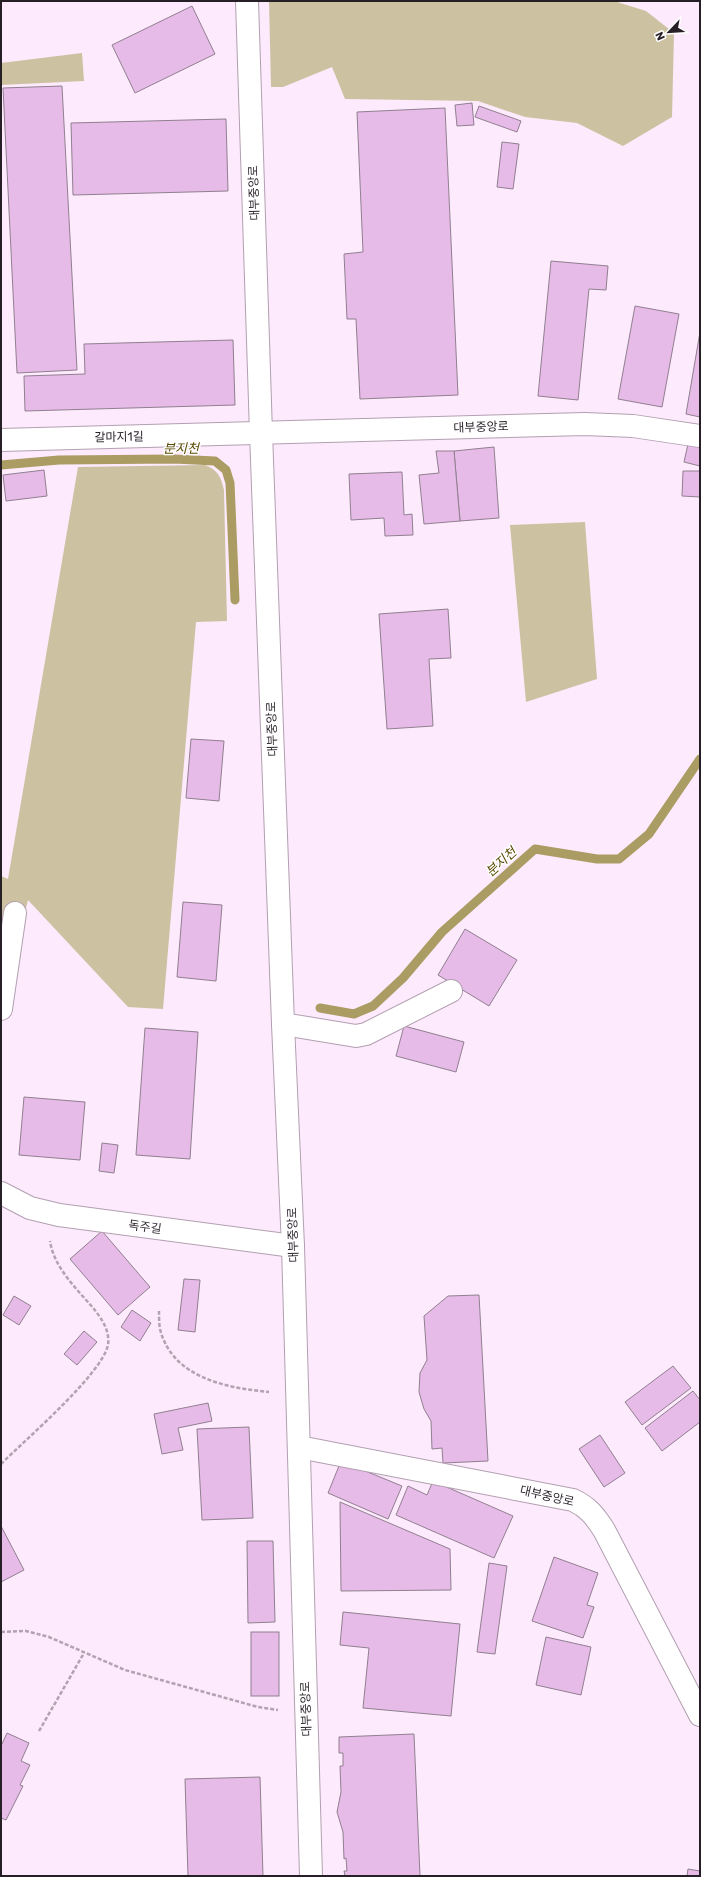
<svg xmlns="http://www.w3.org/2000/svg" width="701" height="1877" viewBox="0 0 701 1877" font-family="Rubik,'Noto Sans KR',sans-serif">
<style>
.green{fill:#ccc2a1}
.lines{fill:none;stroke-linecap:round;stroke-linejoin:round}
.stream{stroke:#ab9c64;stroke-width:9}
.building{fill:#e7bbe7;stroke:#908090}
.minor-casing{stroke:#b2a0b1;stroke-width:24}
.path{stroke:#b1a3b1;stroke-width:2.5;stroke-dasharray:4 2;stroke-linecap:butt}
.minor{stroke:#fff;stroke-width:22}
.labels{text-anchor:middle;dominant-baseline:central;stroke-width:3;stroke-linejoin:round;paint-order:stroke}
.street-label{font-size:12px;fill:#261f26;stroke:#fff}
.water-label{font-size:13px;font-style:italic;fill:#5a4900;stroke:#fff}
</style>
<rect width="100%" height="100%" fill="#fdeafc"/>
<!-- green -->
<g class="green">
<polygon points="269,1 614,1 646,11 674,33 672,117 623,146 577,123 525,117 478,101 345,99 332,67 283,87 271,87"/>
<polygon points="82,53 84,81 1,85 1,63"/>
<path d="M205 465C218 470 221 477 224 490L227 621 196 622 163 1009 128 1007 28 900 26 908 11 905 1 954V876L8 879 78 467Z"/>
<polygon points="585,522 597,679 526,702 510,525"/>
</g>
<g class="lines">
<!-- stream -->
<g class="stream">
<polyline points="1,465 59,460 174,459 215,461 226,470 230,483 235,600"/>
<polyline points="320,1008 354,1014 373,1006 403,978 442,932 535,849 597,859 619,859 649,834 700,759"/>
</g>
</g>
<!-- building -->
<g class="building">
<polygon points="192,6 215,54 135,93 112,45"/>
<polygon points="62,86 77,370 17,373 3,88"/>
<polygon points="472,103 474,125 457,126 455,105"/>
<polygon points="479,106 521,121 517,132 475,117"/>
<polygon points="445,108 458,395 360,399 356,319 347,319 344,254 363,252 357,112"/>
<polygon points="226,119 228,191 73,195 71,123"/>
<polygon points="502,142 519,144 513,189 497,187"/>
<polygon points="551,261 608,266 606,290 589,289 578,400 538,396"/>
<polygon points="635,306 679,314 662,407 618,399"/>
<polygon points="700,332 700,417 686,414"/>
<polygon points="233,340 235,405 25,411 24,376 85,374 84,344"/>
<polygon points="688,444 700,447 700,466 684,462"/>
<polygon points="494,447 499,518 460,521 454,451"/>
<polygon points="436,451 454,451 460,521 424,524 419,475 439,473"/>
<polygon points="44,470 47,496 6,501 3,475"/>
<polygon points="683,471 700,471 700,497 682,496"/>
<polygon points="402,472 404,515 412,514 413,535 385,536 384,518 351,520 349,474"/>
<polygon points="448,609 451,658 429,659 433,726 387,729 379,614"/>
<polygon points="191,739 224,741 219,801 186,798"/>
<polygon points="183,902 222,905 216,981 177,977"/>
<polygon points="465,929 517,960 489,1006 438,975"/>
<polygon points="404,1026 464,1042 456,1072 396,1056"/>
<polygon points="145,1028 198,1032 190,1159 136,1155"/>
<polygon points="24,1097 85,1102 80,1160 19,1155"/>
<polygon points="102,1143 118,1145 114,1173 99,1171"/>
<polygon points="102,1231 150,1287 118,1315 70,1259"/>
<polygon points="184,1279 200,1280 195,1332 178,1330"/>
<polygon points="479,1295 488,1461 443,1463 442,1448 432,1449 431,1421 424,1409 419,1392 420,1373 427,1360 424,1316 448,1296"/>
<polygon points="14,1296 31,1306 19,1325 3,1315"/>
<polygon points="132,1310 151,1323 140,1341 121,1327"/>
<polygon points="84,1331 97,1342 77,1365 64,1354"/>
<polygon points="673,1366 691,1388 642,1425 625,1402"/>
<polygon points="693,1391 700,1400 700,1422 662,1451 645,1428"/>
<polygon points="208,1403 212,1421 178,1428 183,1450 162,1454 154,1414"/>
<polygon points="249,1427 253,1518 202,1520 197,1429"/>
<polygon points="600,1435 625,1473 604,1487 579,1449"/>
<polygon points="341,1461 402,1486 388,1519 328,1493"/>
<polygon points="433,1481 513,1516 494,1558 396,1515 408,1486 427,1495"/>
<polygon points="340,1502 450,1549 451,1590 341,1591"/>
<polygon points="1,1526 24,1570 1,1582"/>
<polygon points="247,1541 273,1541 275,1622 248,1623"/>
<polygon points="554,1557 598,1573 587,1605 594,1607 583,1638 532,1621"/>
<polygon points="489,1563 507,1566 495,1654 477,1652"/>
<polygon points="343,1612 460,1624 451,1716 363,1708 369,1648 340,1645"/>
<rect x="251" y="1632" width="28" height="64"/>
<polygon points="546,1637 591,1647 581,1695 536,1685"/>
<polygon points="7,1733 29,1743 21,1761 30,1765 20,1785 23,1786 6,1820 1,1818 1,1746"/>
<polygon points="414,1734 420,1876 345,1876 344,1871 347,1871 346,1858 344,1859 343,1832 337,1812 341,1792 340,1766 343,1766 343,1753 339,1753 339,1737"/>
<polygon points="260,1777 263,1876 188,1876 185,1779"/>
<polygon points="688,1869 700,1871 700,1876 687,1876"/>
</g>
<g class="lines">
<!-- minor casing -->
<g class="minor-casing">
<g id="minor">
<polyline points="247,1 261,433 283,1024 293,1246 311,1876"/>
<polyline points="1,440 585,424 633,426 700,436"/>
<polyline points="1,1009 15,913"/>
<polyline points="283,1024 356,1036 366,1034 451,991"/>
<polyline points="1,1193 30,1208 59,1215 293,1246"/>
<path d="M299 1447 573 1500C588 1507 595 1516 604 1530L700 1715"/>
</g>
</g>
<!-- path -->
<g class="path">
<path d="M159 1311C159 1316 159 1323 160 1329 172 1378 227 1388 269 1392"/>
<path d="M1 1464C25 1440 102 1374 108 1345 110 1331 102 1319 94 1309 77 1289 54 1268 50 1241"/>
<polyline points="1,1632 26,1631 49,1637 125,1670 258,1707 278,1710"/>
<polyline points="39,1731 84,1653"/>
</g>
<!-- minor -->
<use href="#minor" class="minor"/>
</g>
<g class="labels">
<!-- street labels -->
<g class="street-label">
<text transform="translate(254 193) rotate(-92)">대부중앙로</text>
<text transform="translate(481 427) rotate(-2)">대부중앙로</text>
<text transform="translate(119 437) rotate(-1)">갈마지1길</text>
<text transform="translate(272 729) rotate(-92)">대부중앙로</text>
<text transform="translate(145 1227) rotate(8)">독주길</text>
<text transform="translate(293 1235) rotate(-92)">대부중앙로</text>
<text transform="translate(547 1496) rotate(13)">대부중앙로</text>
<text transform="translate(306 1709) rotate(-92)">대부중앙로</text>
</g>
<!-- water labels -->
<g class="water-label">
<text x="181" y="448">분지천</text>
<text transform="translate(501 862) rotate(-42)">분지천</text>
</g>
</g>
<!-- border -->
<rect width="701" height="1877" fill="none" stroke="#261f26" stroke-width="4"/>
<!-- north arrow -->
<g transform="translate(669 32) rotate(245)" stroke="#ffffff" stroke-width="3" paint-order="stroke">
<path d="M0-3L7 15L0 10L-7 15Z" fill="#261f26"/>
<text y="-6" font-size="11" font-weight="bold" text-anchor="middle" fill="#261f26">N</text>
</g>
</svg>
